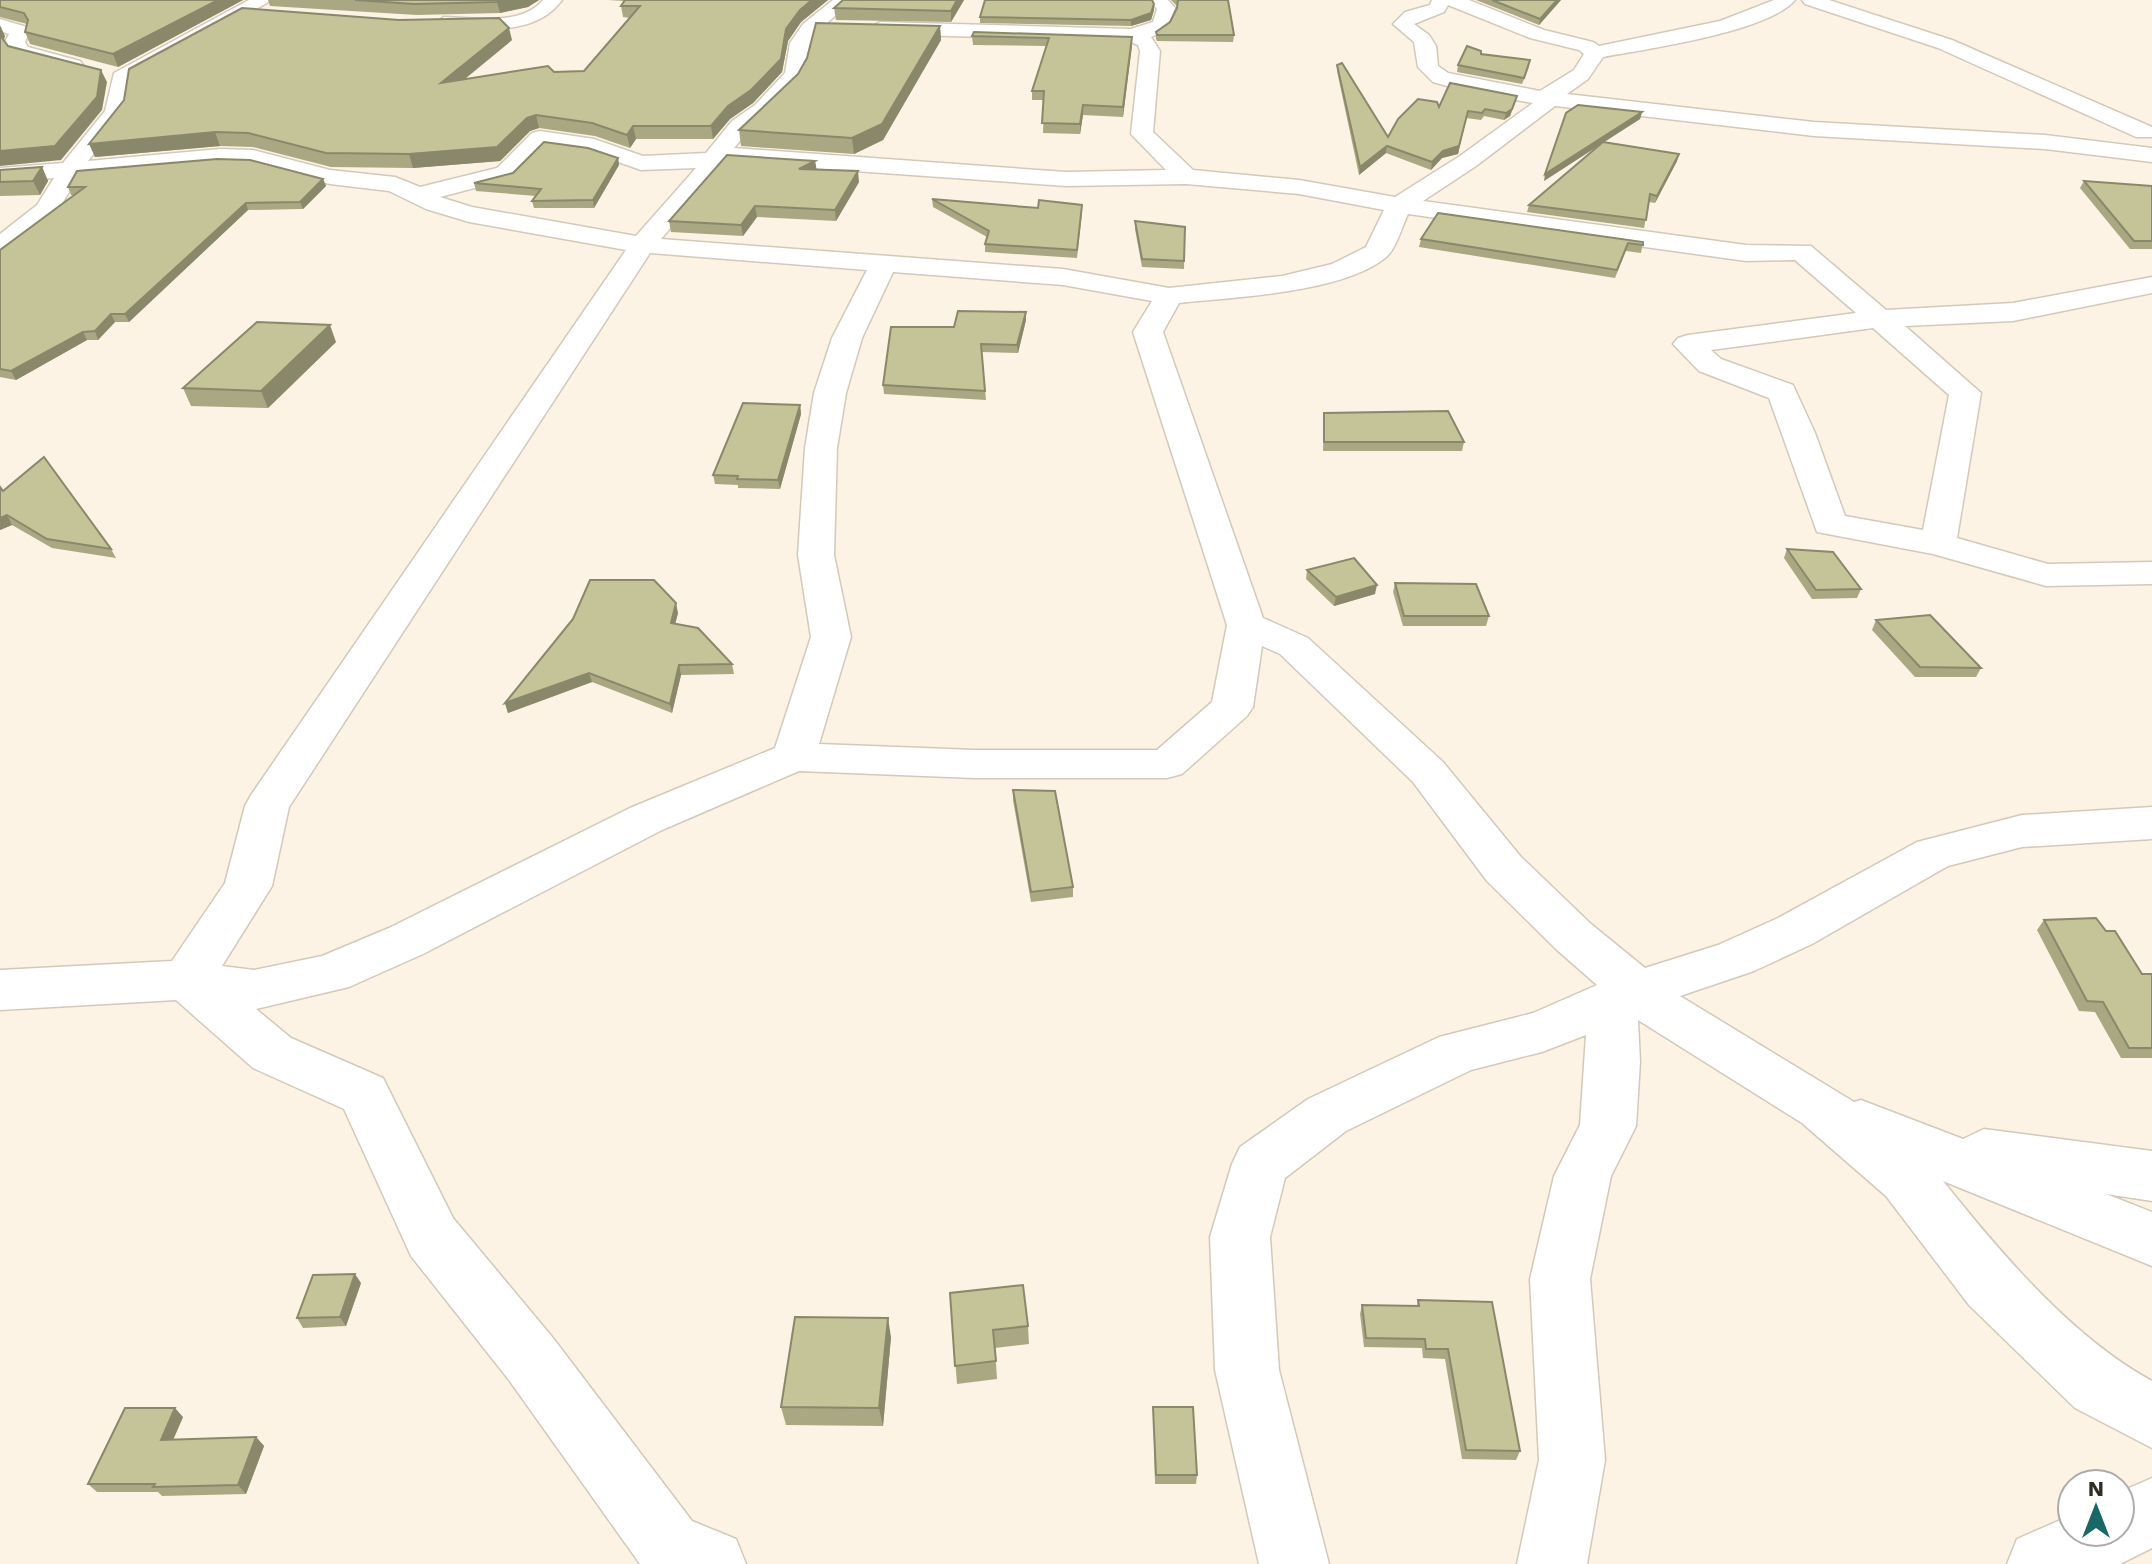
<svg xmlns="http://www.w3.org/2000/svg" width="2152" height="1564" viewBox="0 0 2152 1564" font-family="'Work Sans',sans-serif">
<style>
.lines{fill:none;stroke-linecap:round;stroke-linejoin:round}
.street-casing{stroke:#d1c9ba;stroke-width:3}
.street{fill:#fff;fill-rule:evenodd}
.wall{fill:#a9a883}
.shaded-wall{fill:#8a886a}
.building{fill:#c5c398;stroke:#8a886a;stroke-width:2}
</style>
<rect width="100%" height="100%" fill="#fcf3e4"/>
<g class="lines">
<!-- street casing -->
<g class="street-casing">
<g id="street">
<path d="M249 0H272L131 80 127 111 88 161 220 149 253 150 330 170 395 177 420 187 497 168 532 133 540 131 594 139 643 156 706 153 732 121 755 105 785 73 790 43 803 24 833 0H853L817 32 810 43 802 78 771 115 748 131 734 148 1066 172 1166 170 1131 134 1140 51 1138 45 1128 41 880 34 870 28 880 22 1131 29 1153 22 1157 9 1149 0H1168L1175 8 1166 31 1151 37 1160 51 1153 132 1193 170 1299 180 1395 197 1460 156 1533 103 1468 92 1433 82 1418 67 1414 42 1393 24 1405 12 1430 5 1432 0H1469L1544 30 1593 42 1599 46 1720 21 1774 0H1795C1768 32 1647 49 1603 57L1588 79 1567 94 1814 122 2045 135 2152 148V162L2045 149 1814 136 1555 106 1476 166 1423 201 1746 245 1811 246 1886 310 2013 303 2152 277V293L2013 321 1905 326 1981 393 1957 538 2048 564 2152 562V584L2046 586 1933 554 1817 532 1769 398 1699 371 1673 344 1678 338 1688 335 1856 313 1795 260 1746 261 1408 214C1402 226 1396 250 1385 258 1341 293 1235 297 1179 303L1163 332 1263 618 1308 638 1443 762 1521 857 1591 924 1645 968 1718 945 1778 918 1917 842 2022 815 2152 807V839L2022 847 1948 866 1812 944 1754 971 1680 996 1854 1102 1861 1100 1963 1139 1984 1129 2152 1151V1201L2106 1194 2152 1212V1266L1943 1181C2000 1252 2071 1337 2152 1381V1448L2075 1408 1969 1305 1886 1196 1802 1123 1638 1020 1640 1062 1636 1126 1611 1176 1590 1279 1605 1460 1587 1564H1517L1539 1460 1530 1279 1554 1176 1580 1125 1586 1035 1542 1052 1471 1070 1346 1131 1285 1178 1270 1237 1279 1370 1329 1564H1259L1215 1370 1210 1237 1232 1164 1240 1147 1308 1099 1439 1037 1533 1013 1597 985 1557 950 1487 881 1413 782 1280 654 1262 646 1253 707 1247 716 1182 774 1167 778H974L799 771 662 830 423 954 349 987 256 1009 291 1038 383 1078 453 1218 553 1338 692 1521 736 1539 746 1564H640L509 1380 411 1256 344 1109 253 1068 176 1000 0 1010V970L172 961 225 883 245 806 251 795 626 250 469 222 426 209 389 191 330 184 253 164 220 163 79 176 55 215 9 253 0 255V234L37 205 54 178 0 182V168L63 163 105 111 114 73ZM1448 5 1530 38 1579 50 1584 54 1574 70 1540 91 1448 73 1438 66 1436 46 1429 35 1414 24 1444 12ZM545 146 590 152 641 170 696 168 636 236 472 207 440 197 513 178ZM727 162 1066 186 1186 184 1299 194 1384 210 1366 247 1332 264 1282 276 1169 288 1063 269 661 239ZM650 253 867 270 832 338 814 393 805 448 798 555 811 637 775 748 630 808 389 928 322 956 254 970 222 966 272 886 289 807ZM893 272 1063 285 1152 301 1133 332 1227 625 1212 702 1157 750H974L819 744 851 637 834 555 837 448 846 393 862 338ZM1873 328 1949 395 1923 530 1845 516 1815 433 1793 385 1721 359 1711 350Z"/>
<path d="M543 0H562C536 36 484 29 444 29L435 23 444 17C474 18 522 26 543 0Z"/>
<polygon points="1802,0 1829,0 1952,40 2152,127 2152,137 2136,137 1938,48 1805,4"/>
<polygon points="0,19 27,27 30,31 25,42 28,47 80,61 83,65 73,71 14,55 5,42 9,34 0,31"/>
<polygon points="2152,1478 2152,1548 2120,1564 2007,1564 2017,1539 2072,1515 2072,1532 2120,1532 2120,1492"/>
</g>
</g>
<!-- street -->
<use href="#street" class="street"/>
</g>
<!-- wall -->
<g class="wall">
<polygon points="0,0 243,0 118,67 30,44 25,32 27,24 0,17"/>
<polygon points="268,0 539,0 528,7 500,13 417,15 270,6"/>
<polygon points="608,0 828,0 801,22 788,41 782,72 753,103 730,119 713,139 636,139 630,148 595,136 539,128 530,131 500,161 413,168 331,167 253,147 220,146 95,157 512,40 465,79 554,72 584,71 630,18 623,17 621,6 624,1"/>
<polygon points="964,0 951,22 836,20 834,8"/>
<polygon points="1171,0 1228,0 1234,35 1233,42 1157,41 1156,39 1156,32 1170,22 1177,8 1177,6"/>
<polygon points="1476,0 1561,0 1539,25"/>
<polygon points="1154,10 1151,20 1131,26 980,23 980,17"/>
<polygon points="940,26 941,40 883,140 854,154 741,146 739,130"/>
<polygon points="972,36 1132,37 1123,117 1083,115 1080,134 1043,133 1044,100 1032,100 1032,91 1046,46 973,45"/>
<polygon points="1481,54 1529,67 1522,84 1457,72 1458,65"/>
<polygon points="1337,65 1388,137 1439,107 1517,96 1515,103 1510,116 1504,120 1484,116 1481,120 1466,118 1458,154 1442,158 1431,170 1386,153 1359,175 1337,71"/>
<polygon points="1642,112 1640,119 1603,142 1677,161 1655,203 1649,202 1644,228 1527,212 1529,205 1599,145 1544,181"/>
<polygon points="618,158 619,165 594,208 534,208 532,201 536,196 476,191 474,183 513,173"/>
<polygon points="815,161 816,170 859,182 836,221 757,217 743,236 671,232 669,221"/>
<polygon points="42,167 48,181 40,195 0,196 0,170"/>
<polygon points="323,179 326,186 303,209 248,210 129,322 115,322 98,340 87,340 16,380 0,377 0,250 74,195 71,195 68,187"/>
<polygon points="2084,181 2152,186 2152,249 2130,249 2080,188"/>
<polygon points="932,199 1082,213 1077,258 985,252 985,244 987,237 933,207"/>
<polygon points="1135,221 1185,227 1184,269 1142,267 1135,229"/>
<polygon points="1421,239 1643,242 1641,253 1626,251 1615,278 1419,247"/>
<polygon points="1026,312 1026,320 1018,353 982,352 986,400 884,394 883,385 954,327"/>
<polygon points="336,342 268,408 191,406 183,388"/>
<polygon points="800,405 801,414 780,489 738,488 738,485 715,484 713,475"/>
<polygon points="1324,413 1464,442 1462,451 1323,451"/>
<polygon points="0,487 3,491 111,549 116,558 52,548 12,525 0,530"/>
<polygon points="1787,549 1861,589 1857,598 1812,599 1784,558"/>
<polygon points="1307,570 1375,594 1334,606 1306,579"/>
<polygon points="1395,583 1489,616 1486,626 1403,626 1393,592"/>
<polygon points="678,613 675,624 732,664 734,674 681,675 672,713 592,682 508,713 505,703"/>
<polygon points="1876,620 1981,668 1976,677 1915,677 1872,630"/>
<polygon points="1013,790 1073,887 1073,897 1031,902 1013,800"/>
<polygon points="2044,920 2142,974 2152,974 2152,1058 2121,1058 2095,1012 2079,1011 2037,930"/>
<polygon points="361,1283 346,1326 303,1328 297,1318"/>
<polygon points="950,1293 1028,1326 1029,1344 995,1348 997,1379 957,1384"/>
<polygon points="1418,1300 1520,1451 1516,1460 1462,1459 1445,1359 1423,1358 1422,1348 1364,1347 1360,1314 1362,1305 1417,1306"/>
<polygon points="891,1337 883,1426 786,1425 781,1407"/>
<polygon points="1153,1407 1197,1475 1196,1484 1155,1484"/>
<polygon points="183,1417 173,1440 256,1437 264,1446 246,1494 162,1496 158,1492 97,1492 88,1484"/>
</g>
<!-- shaded-wall -->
<g class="shaded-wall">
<polygon points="218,0 243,0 118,67 113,54"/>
<polygon points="505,0 539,0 528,7 500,13 497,2"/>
<polygon points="812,0 828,0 801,22 788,41 782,72 753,103 730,119 713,139 711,126 728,106 800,10"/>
<polygon points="957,0 964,0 951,22 951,11"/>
<polygon points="1557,0 1561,0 1539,25 1540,19"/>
<polygon points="1154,4 1154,10 1151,20 1131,26 1131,20"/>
<polygon points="0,25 5,36 3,44 0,38"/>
<polygon points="940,26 941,40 883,140 854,154 852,138"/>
<polygon points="509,28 512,40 445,95 441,83"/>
<polygon points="1132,37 1132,46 1123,117 1123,107"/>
<polygon points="101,70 107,82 102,110 61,160 0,166 0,151"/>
<polygon points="1517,96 1510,116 1504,120 1506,113"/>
<polygon points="1083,105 1083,115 1080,134 1080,124"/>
<polygon points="1468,111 1458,154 1442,158 1431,170 1432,162"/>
<polygon points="1642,112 1640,119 1544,181 1545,174"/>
<polygon points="536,115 539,128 530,131 500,161 413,168 409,154"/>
<polygon points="633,126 636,139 630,148 627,135"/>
<polygon points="215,132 220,146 95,157 89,144"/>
<polygon points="1387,146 1386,153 1359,175 1360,167"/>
<polygon points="1679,154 1677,161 1655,203 1657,196"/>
<polygon points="618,158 619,165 594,208 593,200"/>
<polygon points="815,161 817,171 799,169"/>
<polygon points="42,167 48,181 40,195 33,181"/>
<polygon points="858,171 859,182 836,221 835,210"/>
<polygon points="323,179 326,186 303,209 300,202"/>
<polygon points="246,203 248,210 129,322 125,314"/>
<polygon points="755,206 757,217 743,236 741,225"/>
<polygon points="1026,312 1026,320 1018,353 1017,345"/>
<polygon points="111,314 115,322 98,340 95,331"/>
<polygon points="330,325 336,342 268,408 261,391"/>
<polygon points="83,332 87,340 16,380 11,371"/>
<polygon points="800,405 801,414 780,489 778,480"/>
<polygon points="7,515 12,525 0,530 0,518"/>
<polygon points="1377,585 1375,594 1334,606 1336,597"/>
<polygon points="676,603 678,613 673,632 671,623"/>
<polygon points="679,665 681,675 672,713 670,704"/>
<polygon points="589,673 592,682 508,713 505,703"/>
<polygon points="355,1274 361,1283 346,1326 340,1317"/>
<polygon points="888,1318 891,1337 883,1426 879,1408"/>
<polygon points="175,1408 183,1417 169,1449 161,1440"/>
<polygon points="256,1437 264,1446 246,1494 238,1485"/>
</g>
<!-- building -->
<g class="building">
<polygon points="0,0 218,0 113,54 25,32 28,20 24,13 0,7"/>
<polygon points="355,0 505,0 497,2 414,4"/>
<polygon points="625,0 812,0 800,10 786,29 781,59 751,90 728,106 711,126 633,126 627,135 592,123 536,115 527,118 497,147 409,154 326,153 248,133 215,132 89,144 124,100 129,69 242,8 399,20 499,18 509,28 441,83 548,66 554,72 584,71 640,6 621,6"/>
<polygon points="843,0 957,0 951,11 834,8"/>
<polygon points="985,0 1152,0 1154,4 1151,13 1131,20 980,17"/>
<polygon points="1178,0 1228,0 1234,35 1157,35 1156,32 1170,22 1177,8"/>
<polygon points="1492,0 1557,0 1540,19"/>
<polygon points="816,23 940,26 882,124 852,138 739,130 798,74 807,58"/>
<polygon points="974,32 1132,37 1123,107 1083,105 1080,124 1042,123 1044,91 1032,91 1049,38 972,36"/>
<polygon points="0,35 8,46 101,70 97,97 55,146 0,151"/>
<polygon points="1467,46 1481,51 1481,54 1530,60 1524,78 1458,65"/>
<polygon points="1342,63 1388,137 1398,119 1418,99 1437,102 1439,107 1450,83 1517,96 1512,109 1506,113 1485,109 1482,113 1468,111 1459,146 1443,151 1432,162 1387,146 1360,167 1337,65"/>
<polygon points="1578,105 1642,112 1545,174 1566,113"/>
<polygon points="544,142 588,148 618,158 593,200 532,201 541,189 474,183 513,173"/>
<polygon points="1603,142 1679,154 1657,196 1650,194 1646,220 1529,205"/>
<polygon points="727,155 815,161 799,169 858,171 835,210 755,206 741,225 669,221"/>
<polygon points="217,159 250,160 323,179 300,202 246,203 125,314 111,314 95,331 83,332 11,371 0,369 0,250 85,187 68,187 77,171"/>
<polygon points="42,167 33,181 0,182 0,170"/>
<polygon points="2084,181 2152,186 2152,241 2134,241"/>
<polygon points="932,199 1038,208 1039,200 1082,205 1077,250 985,244 989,231"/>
<polygon points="1438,213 1643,242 1643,245 1628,243 1617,270 1421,239"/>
<polygon points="1135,221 1185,227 1184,261 1142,259"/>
<polygon points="958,311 1026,312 1017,345 981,344 985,391 883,385 891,327 954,327"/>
<polygon points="257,322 330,325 261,391 183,388"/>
<polygon points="743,403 800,405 778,480 737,479 738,476 713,475"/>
<polygon points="1448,411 1464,442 1324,442 1324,413"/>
<polygon points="44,457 111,549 47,539 7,515 0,518 0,487 3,491"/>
<polygon points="1787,549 1833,552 1861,589 1816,590"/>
<polygon points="1354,558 1377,585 1336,597 1307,570"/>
<polygon points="590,580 654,580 676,603 671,623 698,628 732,664 679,665 670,704 589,673 505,703 573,619"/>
<polygon points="1395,583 1476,584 1489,616 1404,616"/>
<polygon points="1930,615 1981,668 1920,667 1876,620"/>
<polygon points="1013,790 1055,791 1073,887 1031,892"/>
<polygon points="2096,918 2106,931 2115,931 2142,974 2152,974 2152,1048 2129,1048 2103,1002 2087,1001 2044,920"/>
<polygon points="355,1274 340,1317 297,1318 313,1275"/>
<polygon points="1023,1285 1028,1326 993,1330 996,1361 955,1366 950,1293"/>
<polygon points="1418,1300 1492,1302 1520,1451 1466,1450 1448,1349 1426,1349 1425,1339 1366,1338 1362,1305 1419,1306"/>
<polygon points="795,1317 888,1318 879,1408 781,1407"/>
<polygon points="1153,1407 1193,1407 1197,1475 1156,1475"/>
<polygon points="125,1408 175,1408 161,1440 256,1437 238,1485 153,1487 155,1484 88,1484"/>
</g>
<!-- north arrow -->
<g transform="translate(2096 1508)"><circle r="38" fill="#ffffff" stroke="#acaba9" stroke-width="2"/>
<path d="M0-6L14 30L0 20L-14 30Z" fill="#196767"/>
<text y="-12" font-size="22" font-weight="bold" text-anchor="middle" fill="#302d27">N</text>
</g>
</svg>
